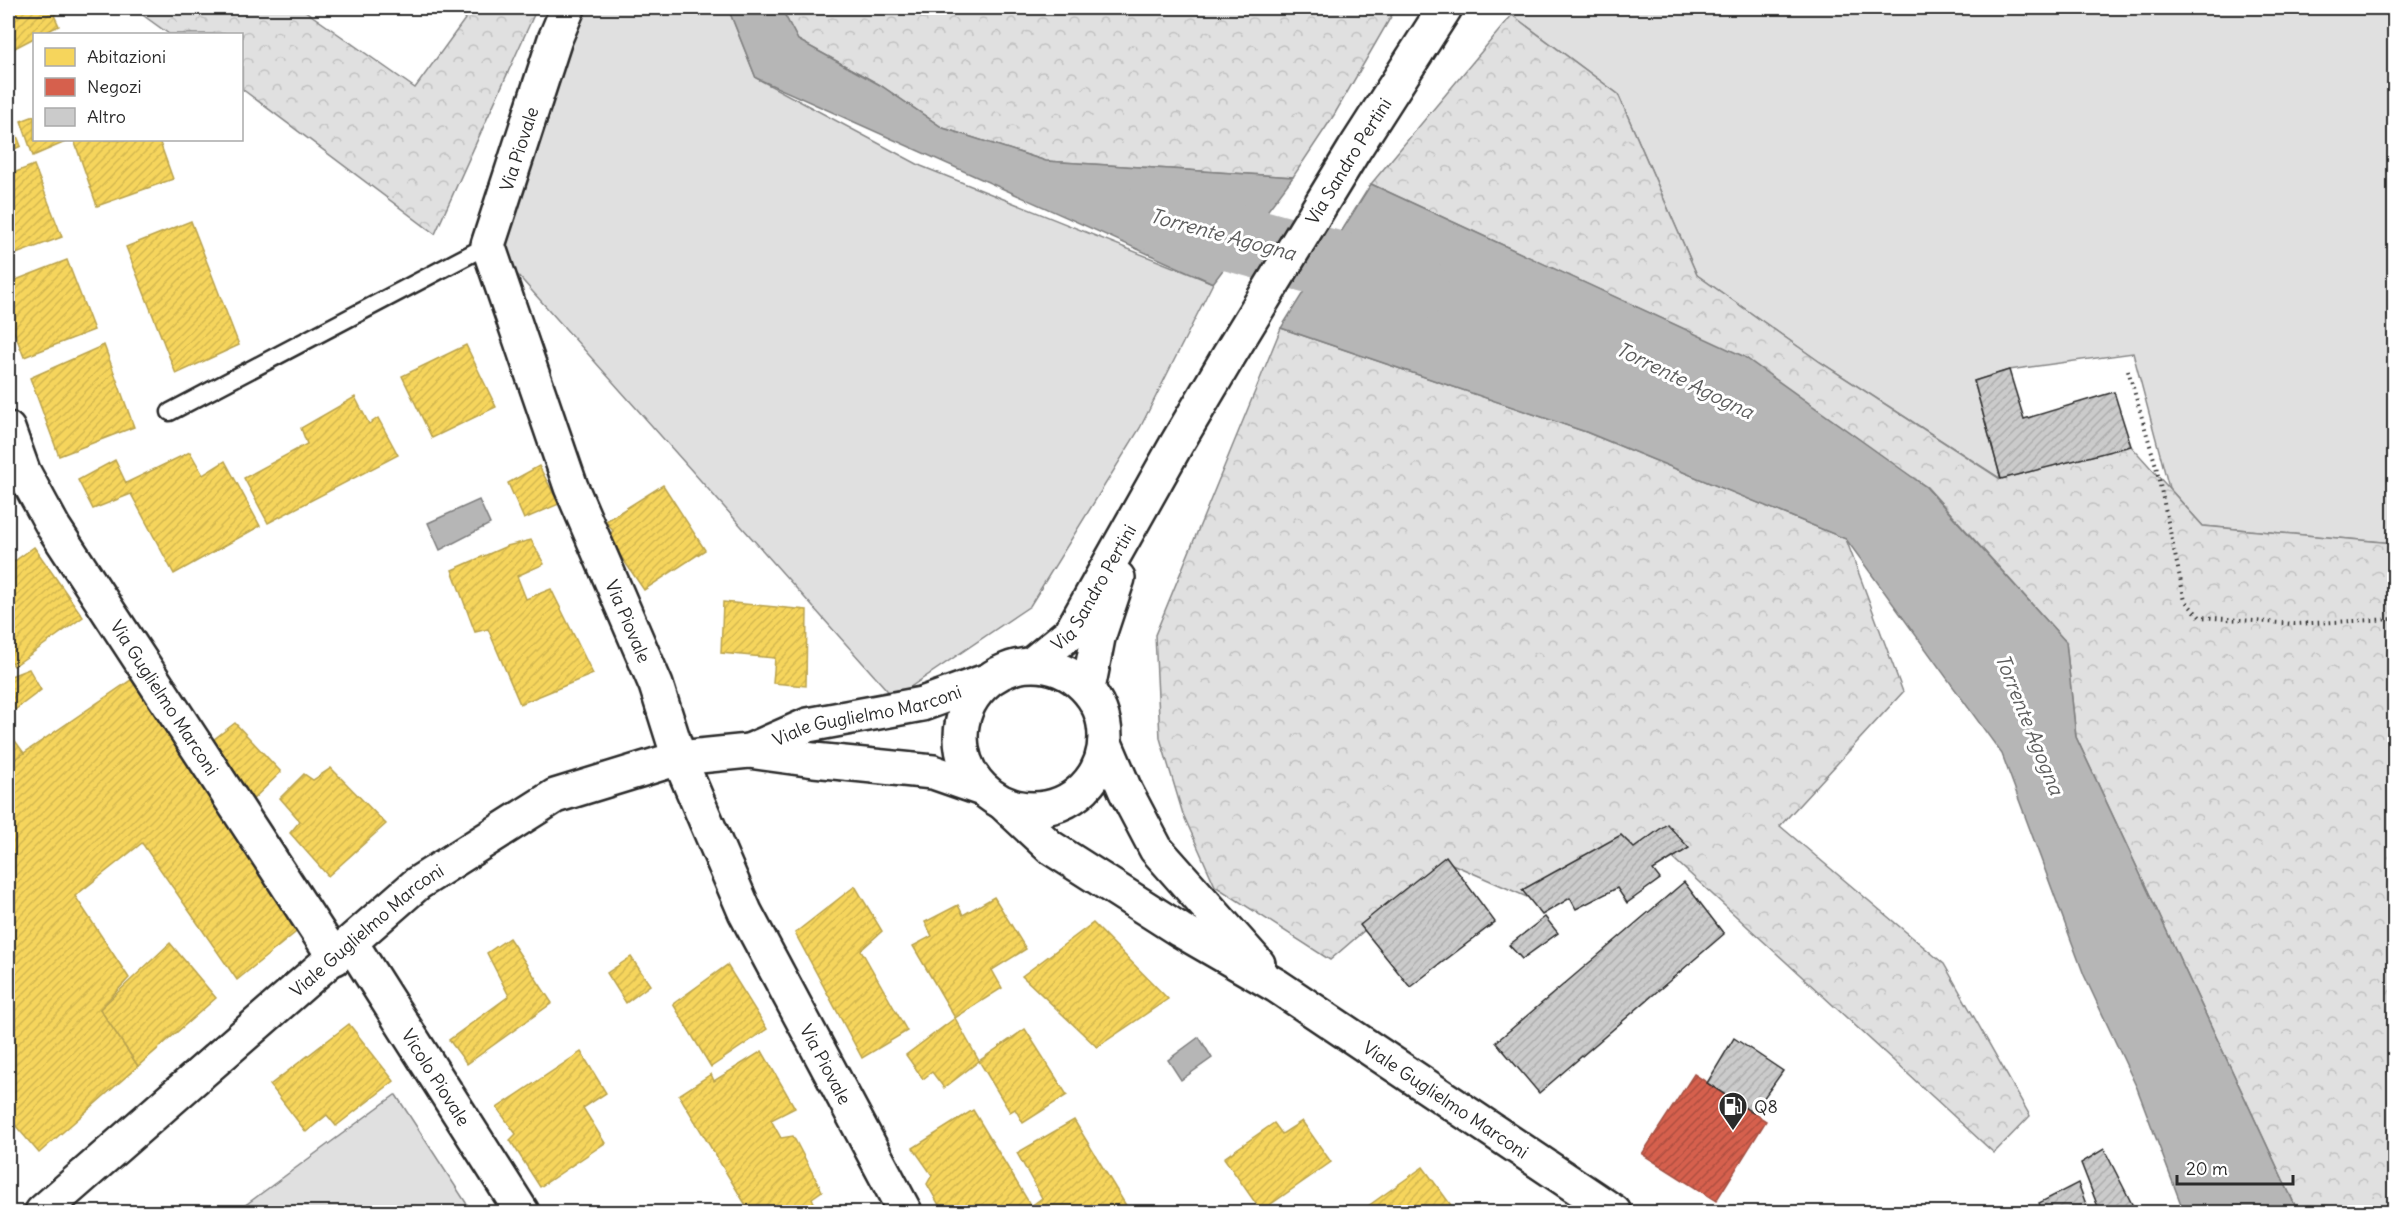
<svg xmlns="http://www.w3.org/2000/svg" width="2402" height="1220" viewBox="0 0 2402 1220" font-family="Delius,sans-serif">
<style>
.green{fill:#e0e0e0;stroke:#868686;stroke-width:1.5}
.forest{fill:url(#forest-crowns);stroke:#868686;stroke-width:1.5}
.water{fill:#b6b6b6;stroke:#7e7e7e;stroke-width:1.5}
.homes{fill:url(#homes-hatch);stroke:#b9a24d;stroke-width:1.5}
.shops{fill:url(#shops-hatch);stroke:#a35043;stroke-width:1.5}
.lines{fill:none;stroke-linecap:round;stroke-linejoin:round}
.river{stroke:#b6b6b6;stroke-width:69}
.building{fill:url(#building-hatch);stroke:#2b2b2b;stroke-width:1.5}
.lane-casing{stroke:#2b2b2b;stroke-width:21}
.street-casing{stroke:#2b2b2b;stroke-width:38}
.secondary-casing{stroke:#2b2b2b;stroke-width:38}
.primary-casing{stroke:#2b2b2b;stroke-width:38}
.path{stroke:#2b2b2b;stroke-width:4;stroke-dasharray:1.5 4.5;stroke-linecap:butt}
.lane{stroke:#fff;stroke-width:16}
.street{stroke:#fff;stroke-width:33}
.secondary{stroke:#fff;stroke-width:33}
.primary{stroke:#fff;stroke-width:33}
.labels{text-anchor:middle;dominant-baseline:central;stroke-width:6;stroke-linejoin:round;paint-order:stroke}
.street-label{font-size:18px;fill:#2b2b2b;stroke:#fff}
.poi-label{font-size:18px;fill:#2b2b2b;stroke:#fff;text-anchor:start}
.water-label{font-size:20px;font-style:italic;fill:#5c5c5c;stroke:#fff}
</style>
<defs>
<pattern id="forest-crowns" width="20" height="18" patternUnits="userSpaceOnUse" patternTransform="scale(1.5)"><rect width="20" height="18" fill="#e0e0e0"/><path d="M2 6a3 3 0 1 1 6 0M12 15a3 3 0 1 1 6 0" fill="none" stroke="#c0c0c0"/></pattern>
<pattern id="homes-hatch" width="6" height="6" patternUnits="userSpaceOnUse" patternTransform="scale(1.5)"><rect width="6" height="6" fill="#f6d55c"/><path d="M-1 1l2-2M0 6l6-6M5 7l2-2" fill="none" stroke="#d3b750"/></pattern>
<pattern id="shops-hatch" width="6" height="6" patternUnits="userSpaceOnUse" patternTransform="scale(1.5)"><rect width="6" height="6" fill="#d6604d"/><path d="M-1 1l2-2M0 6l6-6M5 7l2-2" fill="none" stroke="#ae4f40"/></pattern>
<pattern id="building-hatch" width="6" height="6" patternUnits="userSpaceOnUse" patternTransform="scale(1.5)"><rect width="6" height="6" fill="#cbcbcb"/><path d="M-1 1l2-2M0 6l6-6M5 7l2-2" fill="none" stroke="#aeaeae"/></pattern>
</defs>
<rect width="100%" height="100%" fill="#fff"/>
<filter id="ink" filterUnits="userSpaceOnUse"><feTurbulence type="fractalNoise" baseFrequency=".0167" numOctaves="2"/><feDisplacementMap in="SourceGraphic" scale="12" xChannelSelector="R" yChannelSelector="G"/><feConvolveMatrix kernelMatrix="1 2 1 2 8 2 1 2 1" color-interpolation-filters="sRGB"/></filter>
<g filter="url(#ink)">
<!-- green -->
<g class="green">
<polygon points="586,8 728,8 756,78 921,166 1213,283 1140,428 1030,606 894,698 491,245"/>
<polygon points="1516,8 2394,8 2394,543 2203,526 2169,488 2133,353 2009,370 1974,381 2001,479 1820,362 1697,275 1618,94 1512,15"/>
<polygon points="396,1095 472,1212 236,1212 395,1095"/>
</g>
<!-- forest -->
<g class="forest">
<polygon points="133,8 301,8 415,88 473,8 537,8 435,234 242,89 242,34 169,34"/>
<polygon points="781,8 1396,8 1334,115 1293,177 1046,161 943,128 880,85 798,40"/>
<polygon points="1512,15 1618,94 1697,275 1820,362 2000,479 2131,446 2203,526 2394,543 2394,1212 2298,1212 2076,737 2066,642 1927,487 1688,331 1371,184"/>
<polygon points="1281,328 1586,432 1846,539 1903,692 1780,826 1944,964 2030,1116 1994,1153 1652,839 1536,901 1445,861 1330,960 1215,886 1183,814 1160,738 1155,635"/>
</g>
<!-- water -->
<g class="water">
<polygon points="728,8 781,8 798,40 880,85 943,128 1046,161 1293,177 1213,283 756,78"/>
<polygon points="1371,184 1743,356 1926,487 2066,642 2076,737 2298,1212 2184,1212 2137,1088 2084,975 2002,754 1846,539 1586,432 1281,328"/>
<polygon points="479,500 490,524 440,550 428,523"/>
<polygon points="1199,1037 1212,1058 1181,1080 1168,1060"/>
</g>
<!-- homes -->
<g class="homes">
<polygon points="8,8 66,8 54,15 59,26 42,34 34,34 34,38 13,49 8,38"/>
<polygon points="8,113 21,146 8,152"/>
<polygon points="34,116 34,140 70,140 33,156 21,121"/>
<polygon points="74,140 159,140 173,179 97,206"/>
<polygon points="34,165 62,237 8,257 8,175"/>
<polygon points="191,221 239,345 176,374 126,247"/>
<polygon points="67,260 94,330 24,357 8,316 8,283"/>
<polygon points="104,345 134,427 59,456 30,378"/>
<polygon points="466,345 496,407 432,438 402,376"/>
<polygon points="355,397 369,424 378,418 398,455 268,523 244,478 307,444 301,428"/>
<polygon points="190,452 203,475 225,461 260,526 174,574 131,494 93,509 78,480 115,460 126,483"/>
<polygon points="539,466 559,504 524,519 508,483"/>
<polygon points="663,485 705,550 644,590 607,536 613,531 606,521"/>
<polygon points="531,540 544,564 517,576 526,599 551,589 593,674 520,704 488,629 475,632 452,570 507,546"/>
<polygon points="34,547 83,617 14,666 8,657 8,566"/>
<polygon points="723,602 807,610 806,686 773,683 775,658 721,653"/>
<polygon points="29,669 41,690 8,715 8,677"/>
<polygon points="138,675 306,924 237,980 142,843 75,896 129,978 100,1009 138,1066 39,1153 8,1117 8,764"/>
<polygon points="235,723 281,772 249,803 213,740"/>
<polygon points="8,731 24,753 8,764"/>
<polygon points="331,768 386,824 328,876 290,833 300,821 280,798 304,774 313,780"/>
<polygon points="855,886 882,931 861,950 907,1031 862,1058 795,933"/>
<polygon points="994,897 1026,949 992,970 1002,988 955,1018 913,946 932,936 925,922 958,905 963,915"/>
<polygon points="1093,923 1168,999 1097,1047 1022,976"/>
<polygon points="509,938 552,1003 467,1064 449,1040 509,996 487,953"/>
<polygon points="170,943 216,998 138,1066 100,1009"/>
<polygon points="631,957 650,985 626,1003 607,973"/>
<polygon points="727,965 767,1029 711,1067 673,1004"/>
<polygon points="955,1018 979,1061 944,1088 932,1072 923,1079 906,1055"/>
<polygon points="349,1024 394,1081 336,1126 327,1115 306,1132 270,1085"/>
<polygon points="1025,1029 1067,1095 1023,1123 1015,1109 1010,1112 979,1061"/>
<polygon points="762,1051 795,1108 771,1120 781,1138 793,1136 822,1191 812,1198 815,1205 802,1212 750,1212 679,1095 711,1074 714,1081"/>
<polygon points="581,1052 606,1093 583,1108 605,1143 540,1187 510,1140 516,1134 497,1108"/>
<polygon points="973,1110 1031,1206 1042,1198 1017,1153 1074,1120 1130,1212 943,1212 927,1184 932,1175 913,1148"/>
<polygon points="1302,1121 1331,1162 1261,1211 1224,1158 1274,1123 1282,1134"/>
<polygon points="1423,1167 1456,1212 1362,1212 1361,1211"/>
</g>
<!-- shops -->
<polygon class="shops" points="1694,1074 1766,1121 1716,1201 1642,1154"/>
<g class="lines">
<!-- river -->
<polyline class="river" points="1153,215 1414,287"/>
</g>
<!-- building -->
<g class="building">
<polygon points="2009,370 2024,419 2114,392 2131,446 2001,479 1974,381"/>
<polygon points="1667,824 1689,848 1653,870 1660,879 1627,903 1617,888 1576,909 1570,898 1542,915 1522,890 1621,835 1634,848"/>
<polygon points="1446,856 1495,922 1410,987 1360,925"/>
<polygon points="1684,882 1724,934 1539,1093 1496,1042"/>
<polygon points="1545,917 1558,933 1522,959 1509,945"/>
<polygon points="1734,1038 1783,1071 1753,1113 1707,1083"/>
<polygon points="2104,1149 2136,1212 2100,1212 2081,1163"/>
<polygon points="2078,1183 2089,1212 2043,1212 2039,1203"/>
</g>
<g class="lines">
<!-- lane casing -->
<g class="lane-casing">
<polyline id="lane" points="170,412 488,245"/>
</g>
<!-- street casing -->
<g class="street-casing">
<g id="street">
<path id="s1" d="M568 8 555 39 488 245 571 487 656 685 679 758 745 912 905 1212"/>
<path id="s2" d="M8 429 23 471 54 528 335 958"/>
<path id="s3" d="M351 943 522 1212"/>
</g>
</g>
<!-- secondary casing -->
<g class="secondary-casing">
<g id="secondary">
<polyline points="1105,743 1126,792 1156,849 1258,964"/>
<path id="s4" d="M1003 803 1050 847 1180 930 1277 986 1614 1212"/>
</g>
</g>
<!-- primary casing -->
<g class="primary-casing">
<g id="primary">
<path id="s5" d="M1032 664 1071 632 1176 445 1225 362 1354 150 1445 8"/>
<circle cx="1033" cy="737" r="72"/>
<polyline points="1088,689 1098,638 1118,578"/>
<path id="s6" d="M749 751 808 725 922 704 986 681"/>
<path id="s7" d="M42 1212 418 883 555 796 679 758 749 751 814 760 933 772 982 789"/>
</g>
</g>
<!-- path -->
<polyline class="path" points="2128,370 2156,466 2185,601 2200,617 2294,624 2394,619"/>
<!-- lane -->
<use href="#lane" class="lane"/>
<!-- street -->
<use href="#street" class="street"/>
<!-- secondary -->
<use href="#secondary" class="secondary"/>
<!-- primary -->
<use href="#primary" class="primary"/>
</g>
</g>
<!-- icons -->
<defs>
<g id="fuel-pin" transform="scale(1.5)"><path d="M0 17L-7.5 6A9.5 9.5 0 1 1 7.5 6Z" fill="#2b2b2b" stroke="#fff"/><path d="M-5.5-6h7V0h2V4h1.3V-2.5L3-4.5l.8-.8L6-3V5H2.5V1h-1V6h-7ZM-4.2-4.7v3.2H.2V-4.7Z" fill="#fff"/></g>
</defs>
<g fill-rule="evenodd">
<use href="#fuel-pin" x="1733" y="1106"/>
</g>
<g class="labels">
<!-- street labels -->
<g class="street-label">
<text transform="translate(519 149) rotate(-72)">Via Piovale</text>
<text stroke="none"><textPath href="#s5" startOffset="597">Via Sandro Pertini</textPath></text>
<text stroke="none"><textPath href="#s5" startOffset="100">Via Sandro Pertini</textPath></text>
<text stroke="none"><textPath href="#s1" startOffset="652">Via Piovale</textPath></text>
<text stroke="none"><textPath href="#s2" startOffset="312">Via Guglielmo Marconi</textPath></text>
<text stroke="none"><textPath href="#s6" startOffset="124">Viale Guglielmo Marconi</textPath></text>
<text stroke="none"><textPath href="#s7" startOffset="430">Viale Guglielmo Marconi</textPath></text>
<text stroke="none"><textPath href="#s1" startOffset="1138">Via Piovale</textPath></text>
<text stroke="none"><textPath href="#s3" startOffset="159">Vicolo Piovale</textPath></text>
<text stroke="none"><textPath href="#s4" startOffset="534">Viale Guglielmo Marconi</textPath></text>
</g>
<!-- poi labels -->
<g class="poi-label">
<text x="1754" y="1106">Q8</text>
</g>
<!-- water labels -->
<g class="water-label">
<text transform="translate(1223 234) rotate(15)">Torrente Agogna</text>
<text transform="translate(1685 380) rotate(26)">Torrente Agogna</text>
<text transform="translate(2030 724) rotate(68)">Torrente Agogna</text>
</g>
</g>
<!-- margin -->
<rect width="2402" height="1220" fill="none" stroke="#fff" stroke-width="30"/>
<rect x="15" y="15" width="2372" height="1190" fill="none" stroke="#2b2b2b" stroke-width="2" filter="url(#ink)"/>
<!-- legend -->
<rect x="33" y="33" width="210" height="108" fill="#ffffff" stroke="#aaaaaa" stroke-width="1.5"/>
<rect x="45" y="48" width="30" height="18" fill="#f6d55c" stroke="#aaaaaa" stroke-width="1.5"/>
<text x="87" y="63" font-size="18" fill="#2b2b2b">Abitazioni</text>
<rect x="45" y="78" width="30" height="18" fill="#d6604d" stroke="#aaaaaa" stroke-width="1.5"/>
<text x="87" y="93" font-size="18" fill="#2b2b2b">Negozi</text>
<rect x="45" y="108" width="30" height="18" fill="#cbcbcb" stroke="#aaaaaa" stroke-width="1.5"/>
<text x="87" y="123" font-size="18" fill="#2b2b2b">Altro</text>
<!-- scale -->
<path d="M2177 1175v9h116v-9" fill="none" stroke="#2b2b2b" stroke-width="3"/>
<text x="2186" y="1175" font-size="18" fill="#2b2b2b" stroke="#ffffff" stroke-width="4.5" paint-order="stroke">20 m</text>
</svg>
